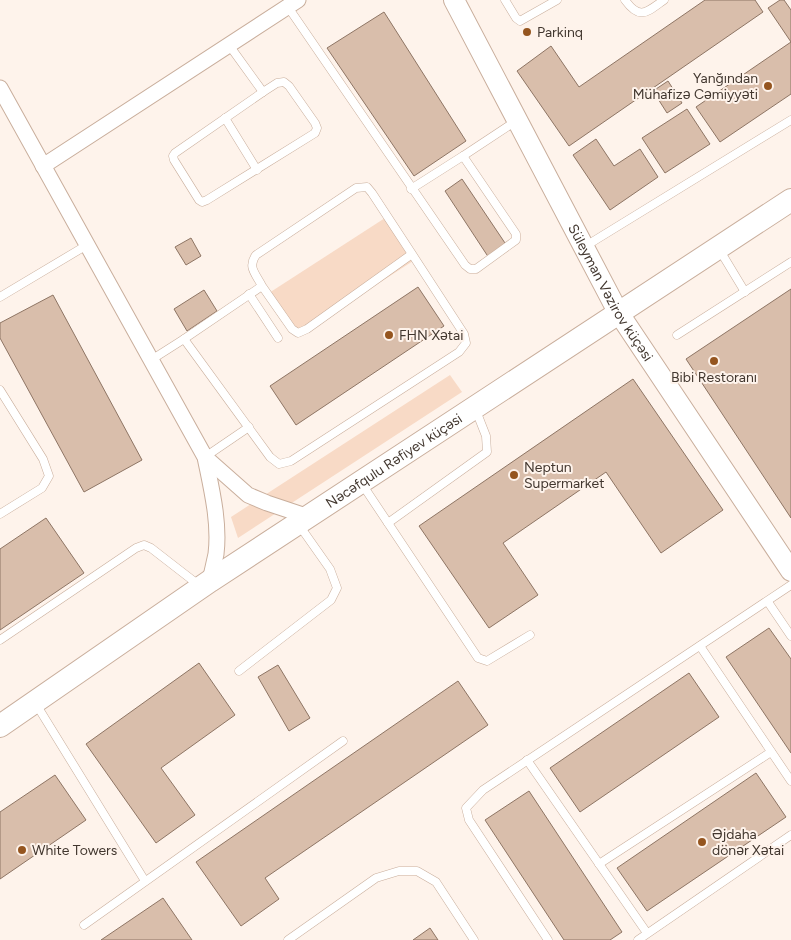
<svg xmlns="http://www.w3.org/2000/svg" width="791" height="940" viewBox="0 0 791 940" font-family="Figtree,sans-serif">
<style>
.green{fill:#f8dac6}
.building{fill:#d9beab;stroke:#8e7564}
.lines{fill:none;stroke-linecap:round;stroke-linejoin:round}
.service-casing{stroke:#c9ae9c;stroke-width:9}
.minor-casing{stroke:#c9ae9c;stroke-width:17}
.tertiary-casing{stroke:#c9ae9c;stroke-width:22}
.secondary-casing{stroke:#c9ae9c;stroke-width:24}
.service{stroke:#fff;stroke-width:8}
.minor{stroke:#fff;stroke-width:15}
.tertiary{stroke:#fff;stroke-width:20}
.secondary{stroke:#fff;stroke-width:22}
.poi-dot{fill:#95551f;stroke:#fef3eb;stroke-width:2}
.labels{text-anchor:middle;dominant-baseline:central;stroke-width:4;stroke-linejoin:round;paint-order:stroke}
.poi-label{font-size:14px;fill:#42372f;stroke:#fef3eb;text-anchor:start}
.street-label{font-size:14px;fill:#42372f;stroke:#fef3eb}
</style>
<rect width="100%" height="100%" fill="#fef3eb"/>
<!-- green -->
<g class="green">
<polygon points="385,218 413,261 297,336 269,293"/>
<polygon points="450,375 462,392 238,538 231,517"/>
</g>
<!-- building -->
<g class="building">
<polygon points="705,0 755,0 763,12 569,146 517,71 551,46 579,87"/>
<polygon points="780,0 784,0 791,10 791,94 720,142 696,107 791,42 768,8"/>
<polygon points="384,12 466,141 414,176 327,48"/>
<polygon points="668,81 682,103 667,113 653,91"/>
<polygon points="687,109 710,144 665,173 642,138"/>
<polygon points="596,139 614,166 640,149 658,177 610,210 573,155"/>
<polygon points="462,179 507,246 489,258 445,191"/>
<polygon points="191,238 201,256 186,265 175,247"/>
<polygon points="418,287 444,326 296,425 270,386"/>
<polygon points="791,289 791,518 686,359"/>
<polygon points="204,290 217,311 187,331 174,309"/>
<polygon points="53,295 142,460 84,492 0,338 0,323"/>
<polygon points="633,379 723,510 661,553 606,472 503,543 538,595 489,628 419,526"/>
<polygon points="46,518 84,573 0,630 0,549"/>
<polygon points="769,628 791,659 791,753 726,657"/>
<polygon points="199,663 235,715 161,768 195,815 156,843 86,744"/>
<polygon points="278,665 310,718 289,731 258,677"/>
<polygon points="689,673 719,717 580,812 550,768"/>
<polygon points="458,681 488,725 265,878 279,899 241,926 196,862"/>
<polygon points="756,773 786,817 647,911 617,868"/>
<polygon points="55,775 86,820 0,879 0,812"/>
<polygon points="529,791 622,932 610,940 564,940 485,820"/>
<polygon points="163,898 192,940 101,940"/>
<polygon points="430,928 438,940 413,940"/>
</g>
<g class="lines">
<!-- service casing -->
<g class="service-casing">
<g id="service">
<polyline points="505,0 516,18 520,21 557,0"/>
<path d="M625 0C640 21 647 12 664 0"/>
<polyline points="288,7 465,265 470,269 476,269 516,240 516,234 463,156 411,189"/>
<polyline points="229,45 263,92"/>
<polygon points="284,82 289,86 315,123 317,128 315,133 207,200 202,202 199,200 174,160 173,156 175,153 263,92 277,83"/>
<polyline points="225,118 257,170"/>
<polyline points="463,156 516,121"/>
<polyline points="584,247 791,120"/>
<polyline points="719,249 745,292"/>
<path d="M262 286 292 329 298 333 307 329 412 254 464 334 466 343 459 352 291 461 279 464 270 457 184 339 262 286C256 274 247 267 256 255L356 188 367 187 372 193 412 254"/>
<polyline points="249,294 278,338"/>
<polyline points="0,297 87,245"/>
<polyline points="677,335 791,262"/>
<polyline points="151,360 184,339"/>
<polyline points="0,390 43,459 49,476 42,488 0,514"/>
<polyline points="205,457 249,427"/>
<polyline points="362,484 478,658 487,661 530,635"/>
<polyline points="388,523 487,452 486,436 475,408"/>
<polyline points="768,602 791,636"/>
<polyline points="0,640 136,548 144,545 151,548 200,586"/>
<polyline points="700,646 791,781"/>
<polyline points="239,671 331,600 337,588 330,569 299,525"/>
<polyline points="36,704 145,881"/>
<polyline points="527,760 647,933"/>
<polyline points="599,864 771,752"/>
<polyline points="84,925 343,741"/>
<polyline points="288,940 376,878 399,871 417,871 436,882 474,940"/>
<polyline points="548,940 469,820 466,808 483,790 791,585"/>
<polyline points="638,940 791,835"/>
</g>
</g>
<!-- minor casing -->
<g class="minor-casing">
<g id="minor">
<path d="M0 88 205 457C211 487 220 522 216 554 214 563 212 572 210 581"/>
<polyline points="43,166 298,0"/>
<polyline points="205,457 248,495 267,503 309,517"/>
</g>
</g>
<!-- tertiary casing -->
<g class="tertiary-casing">
<g id="tertiary">
<path id="s1" d="M454 0 618 312 791 571"/>
</g>
</g>
<!-- secondary casing -->
<g class="secondary-casing">
<g id="secondary">
<path id="s2" d="M0 726 210 581 791 200"/>
</g>
</g>
<!-- service -->
<use href="#service" class="service"/>
<!-- minor -->
<use href="#minor" class="minor"/>
<!-- tertiary -->
<use href="#tertiary" class="tertiary"/>
<!-- secondary -->
<use href="#secondary" class="secondary"/>
</g>
<!-- markers -->
<g class="poi-dot">
<circle cx="527" cy="32" r="5"/>
<circle cx="768" cy="86" r="5"/>
<circle cx="389" cy="335" r="5"/>
<circle cx="714" cy="361" r="5"/>
<circle cx="514" cy="475" r="5"/>
<circle cx="702" cy="842" r="5"/>
<circle cx="22" cy="850" r="5"/>
</g>
<g class="labels">
<!-- poi labels -->
<g class="poi-label">
<text x="537" y="32">Parkinq</text>
<text x="758" y="78" text-anchor="end">Yanğından<tspan x="758" dy="16">Mühafizə Cəmiyyəti</tspan></text>
<text x="399" y="335">FHN Xətai</text>
<text x="714" y="377" text-anchor="middle">‌Bibi Restoranı</text>
<text x="524" y="467">Neptun<tspan x="524" dy="16">Supermarket</tspan></text>
<text x="712" y="834">Əjdaha<tspan x="712" dy="16">dönər Xətai</tspan></text>
<text x="32" y="850">White Towers</text>
</g>
<!-- street labels -->
<g class="street-label">
<text stroke="none"><textPath href="#s1" startOffset="332">Süleyman Vəzirov küçəsi</textPath></text>
<text stroke="none"><textPath href="#s2" startOffset="475">Nəcəfqulu Rəfiyev küçəsi</textPath></text>
</g>
</g>
</svg>
